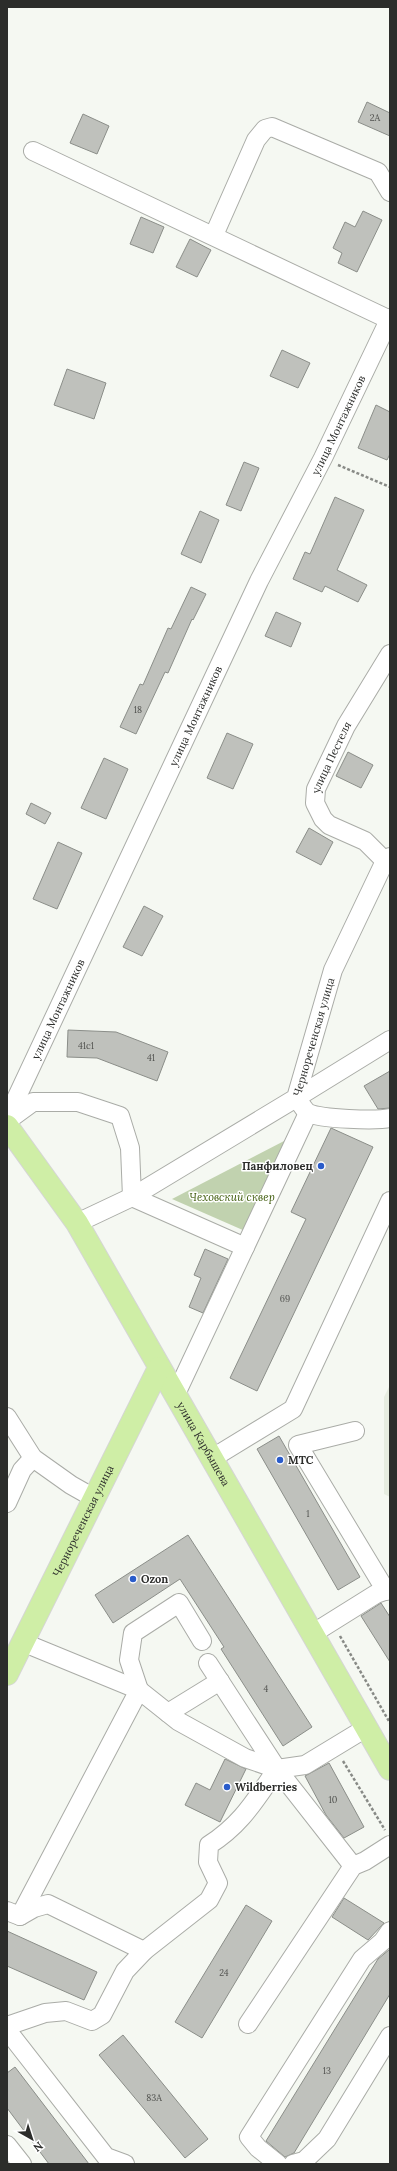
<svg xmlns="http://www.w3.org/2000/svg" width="397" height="2171" viewBox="0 0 397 2171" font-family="Lora,serif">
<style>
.built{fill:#e6ece0}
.green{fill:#c1d2af}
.building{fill:#bfc1bc;stroke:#8b8e89}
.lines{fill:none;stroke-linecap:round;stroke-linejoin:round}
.minor-casing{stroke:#aaaca7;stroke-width:20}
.major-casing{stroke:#d5d5d5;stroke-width:24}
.path{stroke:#888a86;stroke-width:2.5;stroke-dasharray:3 2;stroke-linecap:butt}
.minor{stroke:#fff;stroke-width:18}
.major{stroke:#cfeea6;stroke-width:22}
.poi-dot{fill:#2a5cca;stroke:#fff;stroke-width:1.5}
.labels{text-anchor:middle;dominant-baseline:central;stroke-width:3;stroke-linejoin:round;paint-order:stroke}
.number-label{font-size:9px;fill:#51524f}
.street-label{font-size:11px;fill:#2c2d2b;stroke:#fff}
.poi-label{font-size:11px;font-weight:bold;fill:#2c2d2b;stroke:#fff;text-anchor:start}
.park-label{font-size:11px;font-style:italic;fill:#3d5a09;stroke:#fff}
</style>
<rect width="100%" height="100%" fill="#f5f8f2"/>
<!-- built -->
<polygon class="built" points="390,1385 390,1497 384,1494 384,1397"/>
<!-- green -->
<polygon class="green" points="286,1140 245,1231 172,1199"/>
<!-- building -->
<g class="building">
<polygon points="367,102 390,113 390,136 358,122"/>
<polygon points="83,114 109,126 97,154 70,143"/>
<polygon points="363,211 382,220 357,272 338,263 342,253 333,248 345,222 355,227"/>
<polygon points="141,217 164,227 153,253 130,244"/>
<polygon points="190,239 211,250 197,277 176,267"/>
<polygon points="282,350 310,363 298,388 270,376"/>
<polygon points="67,369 106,383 94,419 54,405"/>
<polygon points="376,405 390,412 390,454 387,460 358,448"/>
<polygon points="244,462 259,468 241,511 226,505"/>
<polygon points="335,497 364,510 337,570 367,585 358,602 325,586 322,592 293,579 305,552 310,554"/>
<polygon points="200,511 219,520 201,563 181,554"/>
<polygon points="191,587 206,594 193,620 192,619 168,673 165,672 136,734 120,727 140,684 143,685 168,628 171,629"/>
<polygon points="276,612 301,623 291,647 265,636"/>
<polygon points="227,733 253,744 233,789 207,778"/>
<polygon points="348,752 373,765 361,788 336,776"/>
<polygon points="104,758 128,769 106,819 81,808"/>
<polygon points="31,803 51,813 45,824 26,814"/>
<polygon points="309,828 333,842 321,865 296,852"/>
<polygon points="58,842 82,853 57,909 33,899"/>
<polygon points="144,906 163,916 142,956 123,947"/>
<polygon points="68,1030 116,1032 168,1052 157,1081 97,1058 67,1057"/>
<polygon points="390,1071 390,1108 378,1109 364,1086"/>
<polygon points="331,1128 373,1147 257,1391 230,1378 306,1219 291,1212"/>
<polygon points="205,1249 228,1259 203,1313 189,1307 201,1278 194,1275"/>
<polygon points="279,1436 360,1577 338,1590 257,1449"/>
<polygon points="188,1535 312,1727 283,1746 221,1649 224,1647 180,1579 113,1623 95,1595"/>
<polygon points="381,1603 390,1617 390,1662 361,1616"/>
<polygon points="225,1759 246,1769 220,1822 185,1805 196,1783 210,1790"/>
<polygon points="329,1763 364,1827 344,1838 326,1815 305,1776"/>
<polygon points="344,1898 384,1923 368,1940 332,1917"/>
<polygon points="246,1905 272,1921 202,2038 175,2022"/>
<polygon points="7,1931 97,1972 84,2000 7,1966"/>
<polygon points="390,1949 390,1994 294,2153 285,2157 266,2141 378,1959"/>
<polygon points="123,2035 208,2139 185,2158 99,2055"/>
<polygon points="15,2067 89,2164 49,2164 7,2108 7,2073"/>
</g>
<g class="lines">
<!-- minor casing -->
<g class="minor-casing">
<g id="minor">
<polyline points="33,151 390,320"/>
<polyline points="214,235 256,140 265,129 272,127 378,172 390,192"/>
<path id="s1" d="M385 861 365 841 329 825 323 819 315 803 316 789 346 726 390 654"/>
<path d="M390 1040 296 1098C300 1102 304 1110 308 1113 321 1119 376 1121 390 1118"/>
<path id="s2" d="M7 1118 259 581 323 458 390 318"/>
<polyline points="7,1121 33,1102 78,1102 120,1116 130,1148 132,1197 245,1247"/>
<path id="s3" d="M77 1223 132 1197 296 1098 333 970 385 861 390 857"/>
<polyline points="175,1396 308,1113"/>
<polyline points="7,1417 33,1458 71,1485 94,1498"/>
<polyline points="355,1431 298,1445 386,1591"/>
<polyline points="211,1459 293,1409 390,1201"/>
<polyline points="7,1503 22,1470 33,1458"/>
<polyline points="312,1634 376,1594 390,1589"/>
<polyline points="22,1642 139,1690 178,1721 245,1758 277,1769 305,1765 366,1728"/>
<polyline points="208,1663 277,1769 353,1866"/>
<polyline points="168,1713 220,1681"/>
<polyline points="7,1911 20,1916 34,1908 48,1904 144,1951 125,1971 102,2015 92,2021 66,2011 45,2013 7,2026"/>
<polyline points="20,1916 139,1690 129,1660 133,1633 179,1603 202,1641"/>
<path d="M144 1951 209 1900 218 1883 208 1862 209 1845C242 1824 255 1800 277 1769"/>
<polyline points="248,2024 353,1866 365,1861 390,1845"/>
<polyline points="7,2030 106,2157 125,2164"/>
<polyline points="7,2145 22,2164"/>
<polyline points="278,2164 258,2148 249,2137 362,1959 383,1941 390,1931"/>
<polyline points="293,2164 304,2161 327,2139 390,2036"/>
</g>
</g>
<!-- major casing -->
<g class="major-casing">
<g id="major">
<path id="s4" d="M7 1126 77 1223 390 1769"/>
<path id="s5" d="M7 1674 159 1368"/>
</g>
</g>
<!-- path -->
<g class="path">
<polyline points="338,465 390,487"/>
<polyline points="340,1636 390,1723"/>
<polyline points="343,1761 385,1830"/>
</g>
<!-- minor -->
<use href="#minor" class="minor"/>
<!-- major -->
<use href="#major" class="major"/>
</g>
<!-- markers -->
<g class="poi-dot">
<circle cx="321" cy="1166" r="4"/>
<circle cx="280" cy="1460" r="4"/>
<circle cx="133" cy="1579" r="4"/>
<circle cx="227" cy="1787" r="4"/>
</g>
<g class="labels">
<!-- number labels -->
<g class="number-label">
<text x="375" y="117">2А</text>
<text x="138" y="709">18</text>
<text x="86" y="1045">41с1</text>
<text x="151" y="1057">41</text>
<text x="285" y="1298">69</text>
<text x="308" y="1513">1</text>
<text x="266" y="1688">4</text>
<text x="333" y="1799">10</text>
<text x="224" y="1972">24</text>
<text x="327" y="2070">13</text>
<text x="154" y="2097">83А</text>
</g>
<!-- street labels -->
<g class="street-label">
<text stroke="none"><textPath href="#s2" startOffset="768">улица Монтажников</textPath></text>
<text stroke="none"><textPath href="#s2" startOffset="444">улица Монтажников</textPath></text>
<text stroke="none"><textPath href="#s1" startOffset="143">улица Пестеля</textPath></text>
<text stroke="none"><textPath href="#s2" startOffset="120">улица Монтажников</textPath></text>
<text stroke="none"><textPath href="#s3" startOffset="316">Чернореченская улица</textPath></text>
<text stroke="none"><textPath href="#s4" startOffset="374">улица Карбышева</textPath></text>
<text stroke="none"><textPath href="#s5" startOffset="171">Чернореченская улица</textPath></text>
</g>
<!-- poi labels -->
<g class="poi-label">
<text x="313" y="1166" text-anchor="end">Панфиловец</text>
<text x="288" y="1460">МТС</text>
<text x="141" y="1579">Ozon</text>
<text x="235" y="1787">Wildberries</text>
</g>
<!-- park labels -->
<g class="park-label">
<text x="232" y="1197">Чеховский сквер</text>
</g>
</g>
<!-- border -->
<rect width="397" height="2171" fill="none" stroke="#2c2d2b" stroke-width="16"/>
<!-- north arrow -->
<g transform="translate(32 2139) rotate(141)" stroke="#ffffff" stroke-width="3" paint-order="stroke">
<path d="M0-3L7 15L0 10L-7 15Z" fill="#2c2d2b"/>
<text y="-6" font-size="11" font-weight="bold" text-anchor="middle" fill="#2c2d2b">N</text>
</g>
</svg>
